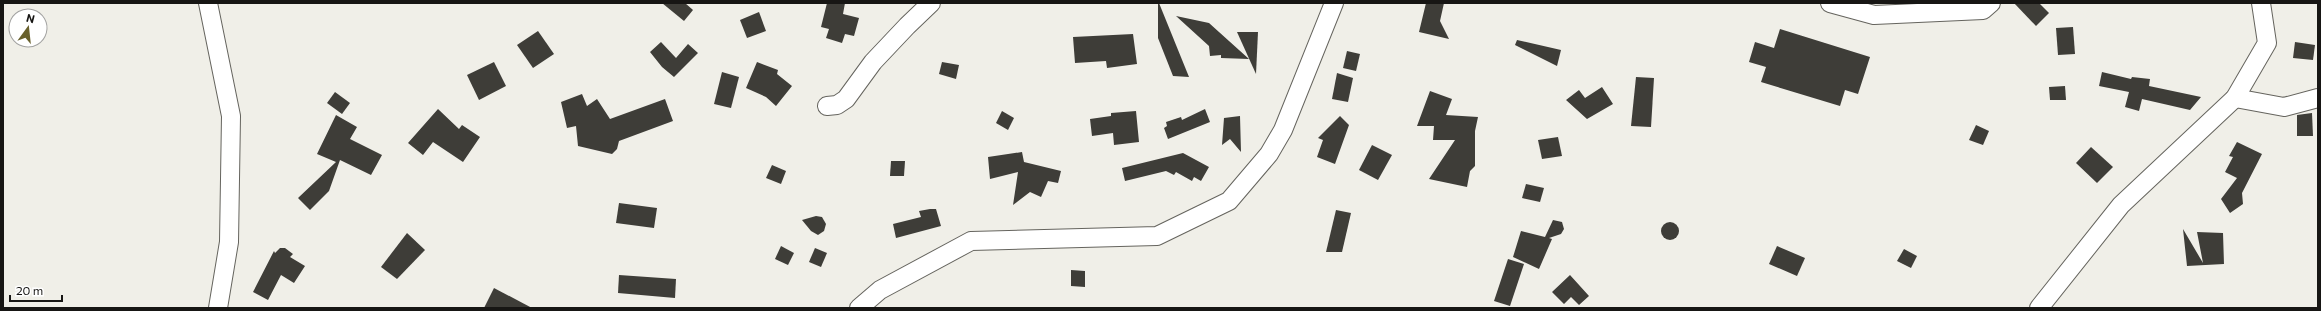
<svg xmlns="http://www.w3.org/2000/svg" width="2321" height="311" viewBox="0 0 2321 311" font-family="Commissioner,sans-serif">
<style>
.building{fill:#3e3d38}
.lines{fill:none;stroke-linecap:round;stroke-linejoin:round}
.minor-casing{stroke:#65645e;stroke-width:20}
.minor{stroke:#fff;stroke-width:18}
</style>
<rect width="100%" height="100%" fill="#f0efe8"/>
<!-- building -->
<g class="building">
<polygon points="662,3 685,3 693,10 684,21"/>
<polygon points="827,3 845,3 843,14 859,18 854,36 845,34 842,43 826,38 829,29 821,27"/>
<polygon points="1158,3 1159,3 1189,77 1173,76 1158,38"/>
<polygon points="1426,3 1444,3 1440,21 1449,39 1419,32"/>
<polygon points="2014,3 2039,3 2049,13 2036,26"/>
<polygon points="759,12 766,31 747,38 740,20"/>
<polygon points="1176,16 1209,23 1249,59 1221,58 1221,55 1210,56 1209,46"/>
<polygon points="2073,27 2075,54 2058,55 2056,28"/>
<polygon points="1780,29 1870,57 1858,94 1845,90 1840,106 1761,82 1766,67 1749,62 1755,42 1774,48"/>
<polygon points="538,31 554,54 533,68 517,45"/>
<polygon points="1237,32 1258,32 1256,74"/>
<polygon points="1133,34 1137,64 1107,68 1106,61 1075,63 1073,37"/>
<polygon points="1517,40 1561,50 1557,66 1515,45"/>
<polygon points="661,42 676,58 688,44 698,53 674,77 662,67 650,52"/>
<polygon points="2295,42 2315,45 2313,60 2293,58"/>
<polygon points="1347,51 1360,54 1356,71 1343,68"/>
<polygon points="494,62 506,86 479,100 467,75"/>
<polygon points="757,62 778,70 777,74 792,86 776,106 766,97 746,88"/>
<polygon points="942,62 959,65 956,79 939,74"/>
<polygon points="722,72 739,77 731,108 714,104"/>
<polygon points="2102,72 2131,79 2132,77 2150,79 2149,86 2201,97 2190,110 2142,99 2139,111 2125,107 2129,92 2099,86"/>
<polygon points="1337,73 1353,78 1348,102 1332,99"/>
<polygon points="1636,77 1654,78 1651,127 1631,126"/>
<polygon points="2065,86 2066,100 2050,100 2049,87"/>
<polygon points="1602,87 1613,104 1587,119 1566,100 1579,90 1585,98"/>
<polygon points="1430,91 1452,99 1446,115 1478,117 1475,131 1475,166 1470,171 1467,187 1429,179 1455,140 1433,140 1434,126 1417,126"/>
<polygon points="335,92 350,103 342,114 327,103"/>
<polygon points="582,94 587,106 597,99 610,119 665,99 673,121 619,141 617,149 612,154 578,146 576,126 567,128 561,102"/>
<polygon points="438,109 459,129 462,125 480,137 463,162 433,142 423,155 408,143"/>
<polygon points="1205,109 1210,122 1168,139 1164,128 1167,126 1166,122 1181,117 1182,120"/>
<polygon points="1002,111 1014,118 1008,130 996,123"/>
<polygon points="1136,111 1139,142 1114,145 1113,133 1092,136 1090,119 1111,116 1111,113"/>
<polygon points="2312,113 2313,136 2297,136 2297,115"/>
<polygon points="336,115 357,127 350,139 382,155 371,175 340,160 329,191 310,210 298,198 336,162 317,154"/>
<polygon points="1240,116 1241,152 1230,139 1222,145 1224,118"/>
<polygon points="1340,116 1349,125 1335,164 1317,157 1323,140 1318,138"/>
<polygon points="1976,125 1989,131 1983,145 1969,140"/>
<polygon points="1558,137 1562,156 1542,159 1538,140"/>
<polygon points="2237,142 2262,154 2242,193 2243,204 2230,213 2221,199 2237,178 2225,172 2233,157 2229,156"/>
<polygon points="1372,145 1392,155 1378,180 1359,170"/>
<polygon points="2091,147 2113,167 2097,183 2076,163"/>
<polygon points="1022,152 1024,162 1061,171 1058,183 1048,181 1041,197 1030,192 1013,205 1018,172 990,179 988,157"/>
<polygon points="1183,153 1209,167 1201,181 1194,177 1192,181 1176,172 1174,175 1166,171 1125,181 1122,168"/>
<polygon points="891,161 905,161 904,176 890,176"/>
<polygon points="772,165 786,171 781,184 766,178"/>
<polygon points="1526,184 1544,188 1540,202 1522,198"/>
<polygon points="619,203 657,208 654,228 616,223"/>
<polygon points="930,209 936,209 941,226 896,238 893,224 921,217 919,211"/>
<polygon points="1336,210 1351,213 1342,252 1326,252"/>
<polygon points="816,216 822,217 826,224 824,231 818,235 811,231 802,220"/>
<polygon points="1553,220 1562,222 1564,229 1561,234 1549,238 1552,239 1539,269 1513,257 1521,231 1545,237"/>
<circle cx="1670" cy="231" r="9"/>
<polygon points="2183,229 2203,263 2197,232 2223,233 2224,264 2187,266"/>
<polygon points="407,233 425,250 397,279 381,267"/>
<polygon points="781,246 794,253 788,265 775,259"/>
<polygon points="1777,246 1805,258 1797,276 1769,264"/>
<polygon points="280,248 285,248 293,254 290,257 305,266 294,283 281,275 268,300 253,292 274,251 275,253"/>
<polygon points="815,248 827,253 821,267 809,262"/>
<polygon points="1904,249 1917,256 1911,268 1897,261"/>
<polygon points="1508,259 1524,264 1510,306 1494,301"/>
<polygon points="1071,270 1085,271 1085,287 1071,286"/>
<polygon points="619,275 676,279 675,298 618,293"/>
<polygon points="1570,275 1589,296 1579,305 1571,297 1564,304 1552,292"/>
<polygon points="494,288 532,308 484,308"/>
</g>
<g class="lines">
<!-- minor casing -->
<g class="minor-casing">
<g id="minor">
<polyline points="208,3 231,116 229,242 218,308"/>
<polyline points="1830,3 1874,15 1983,10 1991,3"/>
<polyline points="2235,98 2284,107 2318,98"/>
<polyline points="827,106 837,105 846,99 873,62 907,26 931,3"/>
<polyline points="859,308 880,290 971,241 1157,236 1229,201 1269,154 1283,130 1334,3"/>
<polyline points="2039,308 2121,205 2235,98 2267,43 2261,3"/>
</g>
</g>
<!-- minor -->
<use href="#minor" class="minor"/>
</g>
<!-- border -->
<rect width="2321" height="311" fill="none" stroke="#171614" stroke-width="8"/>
<!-- north arrow -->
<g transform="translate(28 28) rotate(15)"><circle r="19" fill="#ffffff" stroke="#a2a2a1"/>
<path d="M0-3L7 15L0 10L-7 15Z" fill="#68602c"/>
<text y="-6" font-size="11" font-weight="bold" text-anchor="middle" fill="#171614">N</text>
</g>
<!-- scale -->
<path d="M10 295v6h52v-6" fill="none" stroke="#171614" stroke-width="2"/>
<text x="16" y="295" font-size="12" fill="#171614" stroke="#ffffff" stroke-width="3" paint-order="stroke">20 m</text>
</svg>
